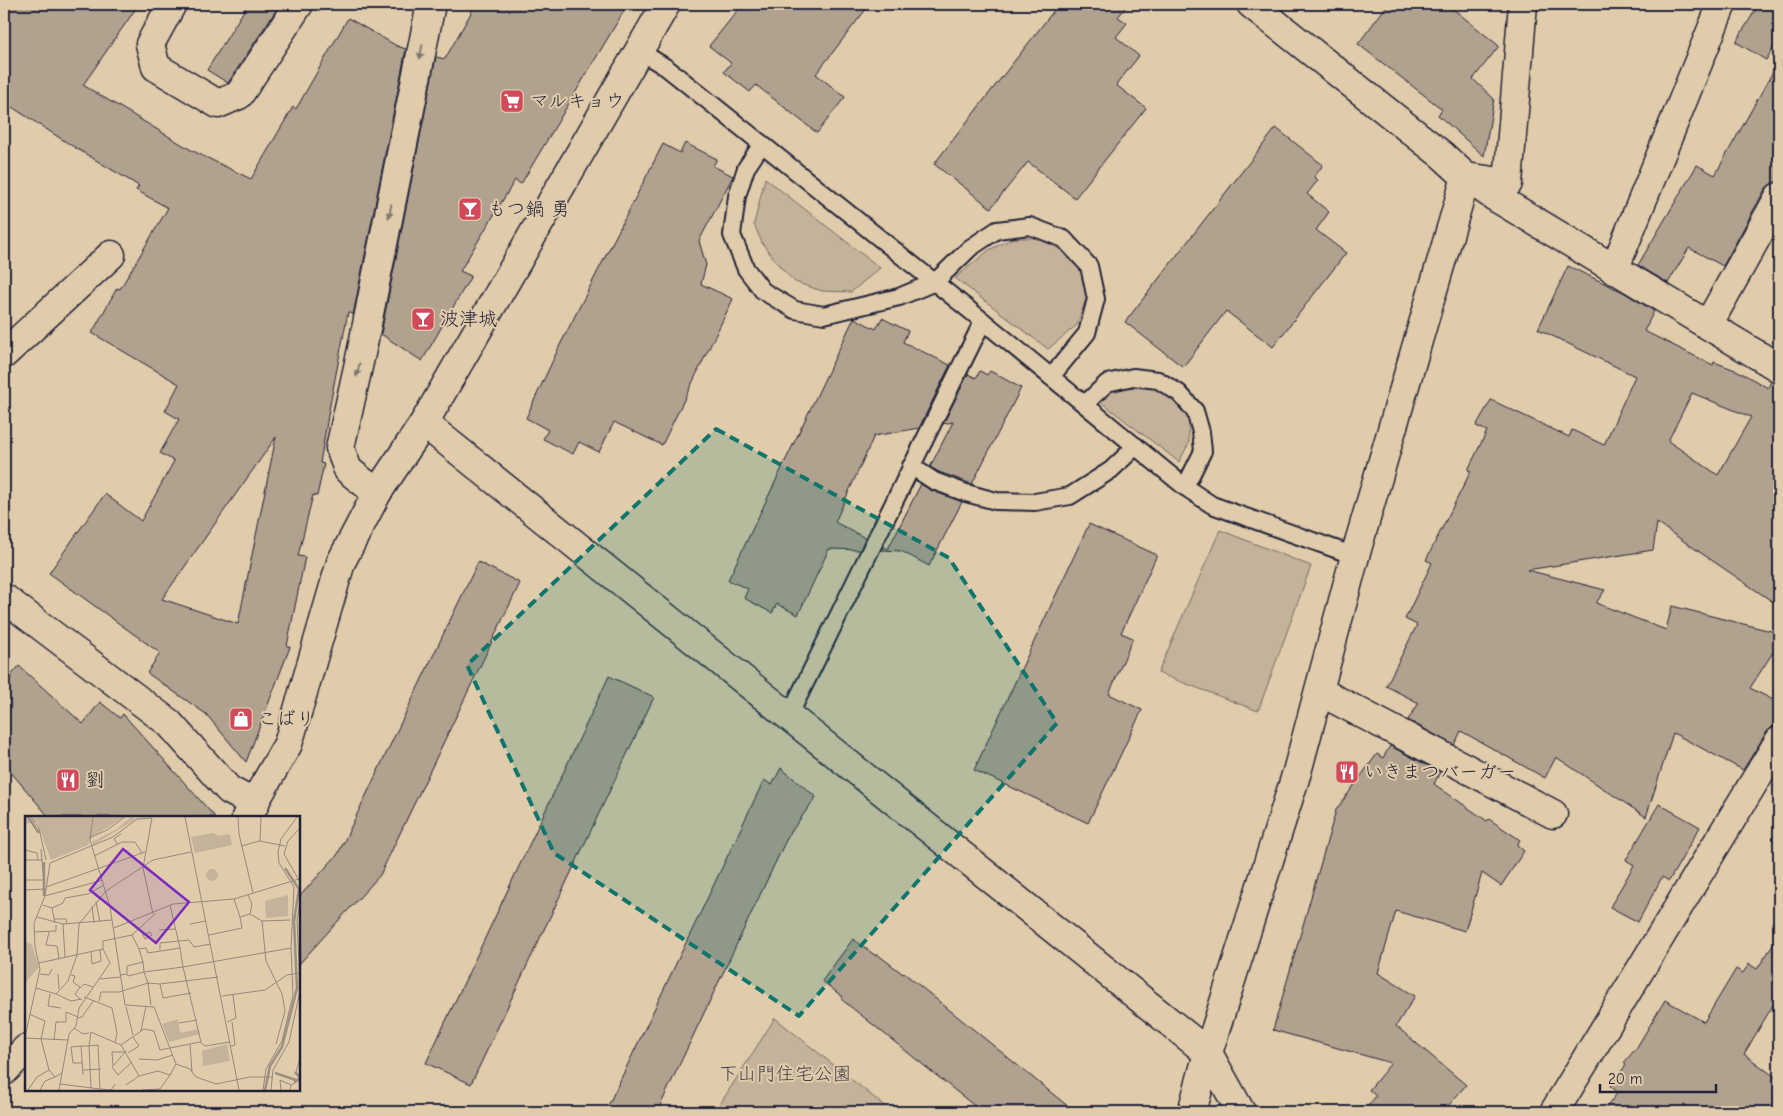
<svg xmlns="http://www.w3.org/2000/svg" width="1783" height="1116" viewBox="0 0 1783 1116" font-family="'Comic Neue','Klee One',sans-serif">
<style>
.green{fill:#c4b39a;stroke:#736a6a}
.building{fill:#b1a28f;stroke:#22223b;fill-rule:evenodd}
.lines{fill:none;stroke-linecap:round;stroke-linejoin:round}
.service-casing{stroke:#22223b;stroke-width:20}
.minor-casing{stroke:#22223b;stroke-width:31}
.tertiary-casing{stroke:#22223b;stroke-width:31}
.service{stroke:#e0ccaa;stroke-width:16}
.minor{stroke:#e0ccaa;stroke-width:28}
.tertiary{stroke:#e0ccaa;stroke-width:28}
.oneway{fill:#817772}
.marked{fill:#0f766e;fill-opacity:0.2;stroke:#0f766e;stroke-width:4;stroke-dasharray:10 6;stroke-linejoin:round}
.labels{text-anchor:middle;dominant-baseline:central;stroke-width:4;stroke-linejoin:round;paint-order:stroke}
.poi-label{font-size:19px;fill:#22223b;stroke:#e0ccaa;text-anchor:start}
.park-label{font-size:19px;fill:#423f4e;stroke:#e0ccaa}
.inset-river{fill:none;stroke:#9c9082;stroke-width:2.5}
.inset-road{fill:none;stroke:#94887e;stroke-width:1}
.view{fill:#7b2cbf;fill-opacity:0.15;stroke:#7b2cbf;stroke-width:2.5}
.inset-edge{fill:none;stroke:#22223b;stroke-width:2.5}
</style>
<rect width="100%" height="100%" fill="#e0ccaa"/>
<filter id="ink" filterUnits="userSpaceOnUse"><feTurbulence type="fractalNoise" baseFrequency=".02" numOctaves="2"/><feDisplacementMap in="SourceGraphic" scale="10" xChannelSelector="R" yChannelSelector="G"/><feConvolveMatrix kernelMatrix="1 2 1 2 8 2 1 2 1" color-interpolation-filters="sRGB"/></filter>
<g filter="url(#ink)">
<!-- green -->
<g class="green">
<polygon points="765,178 880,268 851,292 822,291 795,282 781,268 762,243 754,224"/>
<polygon points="1013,238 1037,238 1060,249 1081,270 1088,293 1077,325 1048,349 955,278 989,250"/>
<polygon points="1155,387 1188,403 1189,443 1179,462 1093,396 1115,388"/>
<polygon points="1220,530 1311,566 1258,711 1158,673"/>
<polygon points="775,1018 892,1112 715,1112"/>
</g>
<!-- building -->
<g class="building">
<path d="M4 4H139L83 85 193 151 251 179 293 107 296 109 348 18 397 46 406 49 353 315 348 312 329 410 320 463 324 464 317 496 313 495 298 556 305 557 287 646 290 647 246 762 206 714 147 673 160 653 49 573 105 494 141 521 174 461 160 453 179 419 165 411 179 384 92 333 117 288 120 289 168 208 136 190 139 186 74 147 4 102ZM276 437 238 624 162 599Z"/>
<polygon points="248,4 280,4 228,83 207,70"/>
<polygon points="476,4 628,4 521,184 515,180 460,271 471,276 422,361 381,334 436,57 445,59"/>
<polygon points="743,4 870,4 816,74 845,97 817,133 756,85 750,92 724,72 731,63 709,46"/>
<polygon points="1059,4 1128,4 1118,17 1127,23 1116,37 1139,56 1116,85 1146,108 1075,198 1028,162 991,208 934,164"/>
<polygon points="1388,4 1447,4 1499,46 1473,79 1494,99 1484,156 1438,115 1442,109 1358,44"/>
<polygon points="1759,4 1779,4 1779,38 1766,60 1736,42"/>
<polygon points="1779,61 1779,176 1776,182 1771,184 1765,189 1723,266 1689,248 1668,283 1638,265 1697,165 1715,175"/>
<polygon points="1276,128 1323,165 1314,177 1318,180 1307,194 1329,212 1316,230 1346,253 1273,347 1226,311 1183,367 1125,322"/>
<polygon points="685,143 717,159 713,166 733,176 699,241 706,265 701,284 733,299 662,445 614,422 599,452 579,442 573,454 543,439 548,430 526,418 560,345 663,144 680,153"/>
<path d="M1568 266 1623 292 1654 311 1644 331 1713 365 1714 362 1738 371 1768 388 1771 381 1779 384V606L1657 523 1653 550 1527 570 1605 590 1596 603 1666 630 1672 606 1779 633V643L1750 688 1779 703V725L1772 727 1766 733 1743 770 1673 733 1646 817 1556 757 1545 778 1461 731 1454 745 1408 720 1419 703 1386 686 1417 625 1405 619 1432 563 1426 560 1471 471 1468 470 1487 431 1476 426 1491 400 1569 437 1572 430 1604 445 1635 376 1538 329ZM1692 393 1751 417 1718 475 1668 441Z"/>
<polygon points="854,318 876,329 882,318 908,331 903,342 950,365 919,428 874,436 835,522 865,538 860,550 829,549 798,615 777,604 772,613 744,598 748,589 728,580"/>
<polygon points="980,371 987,375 990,371 1021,388 972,484 939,472 930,467 953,422 943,424 968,374 976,378"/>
<polygon points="921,484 930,490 962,502 929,566 901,551 881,550 883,547 888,549"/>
<polygon points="1089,524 1157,555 1121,633 1133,638 1109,694 1142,710 1088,823 974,770"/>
<polygon points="478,562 520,583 380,875 299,964 299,897 338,854"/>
<polygon points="19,666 83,724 100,702 120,718 123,714 215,817 49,817 4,764 4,684"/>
<polygon points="609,676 654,697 471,1084 426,1063"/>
<polygon points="1390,746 1440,772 1434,784 1487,821 1489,819 1520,840 1517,845 1524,851 1501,886 1482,873 1465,931 1396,911 1378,973 1415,996 1396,1026 1466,1085 1443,1112 1363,1112 1376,1096 1369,1090 1391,1063 1273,1030 1336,810 1377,754 1383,758"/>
<polygon points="781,768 816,797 788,836 657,1112 605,1112 764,780 772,785"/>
<polygon points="1659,804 1700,827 1669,881 1662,877 1638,922 1610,907 1634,865 1626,860"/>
<polygon points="1779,936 1779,995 1744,1054 1779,1080 1779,1112 1603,1112 1618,1092 1610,1086 1626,1065 1624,1063 1637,1047 1665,1000 1704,1022 1736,969 1743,973 1749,964 1757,969"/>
<polygon points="853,939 876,956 877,954 903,974 904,973 1075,1112 982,1112 841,999 843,997 822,981"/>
</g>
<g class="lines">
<!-- service casing -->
<g class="service-casing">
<g id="service">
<polyline points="638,50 667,68 983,321 1185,487 1212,505 1355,556"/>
<polyline points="762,144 746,168 737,196 732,235 746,269 763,291 795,310 824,315 899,297 935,282 970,248 997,230 1030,226 1064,239 1089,266 1096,299 1087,333 1051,377"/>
<polyline points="1085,404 1107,383 1133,377 1158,380 1179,393 1195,411 1201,432 1203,451 1185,487"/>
<polyline points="911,466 934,481 966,493 996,501 1035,502 1070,496 1111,470 1136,446"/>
<polyline points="789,716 983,321"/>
</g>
</g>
<!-- minor casing -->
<g class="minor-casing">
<g id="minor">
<polyline points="172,4 150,44 156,67 218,104 239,95 299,4"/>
<polyline points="1466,177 1508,183 1523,4"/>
<polyline points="1614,270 1722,4"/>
<polyline points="1708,325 1779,197"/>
<polyline points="4,354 111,255"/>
<polyline points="377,493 348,470 340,448 362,349 431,4"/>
<polyline points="4,598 169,723 229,790 255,804"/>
<polyline points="1319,691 1553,814"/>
<polyline points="1554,1112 1779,741"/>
</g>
</g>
<!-- tertiary casing -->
<g class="tertiary-casing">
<g id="tertiary">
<polyline points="1251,4 1442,155 1466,177 1495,197 1779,368"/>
<polyline points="424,423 1208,1053 1241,1112"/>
<polyline points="246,817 288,744 341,562 377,493 424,423 666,4"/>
<polyline points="4,1071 26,1049"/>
<polyline points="1192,1112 1208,1053 1297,772 1355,556 1466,177"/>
</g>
</g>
<!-- service -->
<use href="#service" class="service"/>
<!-- minor -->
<use href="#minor" class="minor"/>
<!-- tertiary -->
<use href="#tertiary" class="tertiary"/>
</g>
<!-- one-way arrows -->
<defs><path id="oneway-solid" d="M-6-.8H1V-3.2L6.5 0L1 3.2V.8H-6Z" transform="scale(1.25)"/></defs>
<g class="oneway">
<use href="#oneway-solid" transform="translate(421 52) rotate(101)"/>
<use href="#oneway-solid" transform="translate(390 211) rotate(101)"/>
<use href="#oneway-solid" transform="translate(358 370) rotate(103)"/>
</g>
</g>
<!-- marked area -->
<path class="marked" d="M716 429 949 558 1057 723 799 1016 554 853 467 665Z"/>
<!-- icons -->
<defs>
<g id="supermarket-square" transform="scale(1.25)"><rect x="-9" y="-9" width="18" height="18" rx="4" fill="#d1495b" stroke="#e0ccaa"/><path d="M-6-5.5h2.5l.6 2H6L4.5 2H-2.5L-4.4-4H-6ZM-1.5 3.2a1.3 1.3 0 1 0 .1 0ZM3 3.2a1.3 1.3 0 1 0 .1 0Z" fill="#fff"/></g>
<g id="bar-square" transform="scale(1.25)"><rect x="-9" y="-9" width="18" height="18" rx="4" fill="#d1495b" stroke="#e0ccaa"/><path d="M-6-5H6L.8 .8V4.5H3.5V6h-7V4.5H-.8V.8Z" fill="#fff"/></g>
<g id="shop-square" transform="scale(1.25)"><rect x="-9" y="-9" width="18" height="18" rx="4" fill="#d1495b" stroke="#e0ccaa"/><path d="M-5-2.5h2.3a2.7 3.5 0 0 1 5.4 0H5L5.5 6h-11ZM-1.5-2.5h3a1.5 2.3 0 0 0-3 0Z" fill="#fff"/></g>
<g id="restaurant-square" transform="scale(1.25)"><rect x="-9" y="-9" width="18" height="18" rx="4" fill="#d1495b" stroke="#e0ccaa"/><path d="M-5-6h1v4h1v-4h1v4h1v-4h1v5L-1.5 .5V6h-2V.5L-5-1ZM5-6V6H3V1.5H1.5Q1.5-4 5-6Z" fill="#fff"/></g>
</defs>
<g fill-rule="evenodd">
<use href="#supermarket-square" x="512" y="101"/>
<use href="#bar-square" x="470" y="209"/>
<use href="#bar-square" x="423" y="319"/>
<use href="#shop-square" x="241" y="719"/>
<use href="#restaurant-square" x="1347" y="772"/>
<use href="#restaurant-square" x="68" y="780"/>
</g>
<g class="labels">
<!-- poi labels -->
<g class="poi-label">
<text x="530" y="101">マルキョウ</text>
<text x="488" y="209">もつ鍋 勇</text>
<text x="440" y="319">波津城</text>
<text x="258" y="719">こばり</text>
<text x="1364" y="772">いきまつバーガー</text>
<text x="86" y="780">劉</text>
</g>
<!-- park labels -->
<g class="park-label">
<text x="785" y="1074">下山門住宅公園</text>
</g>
</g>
<!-- overview -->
<g transform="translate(25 816)">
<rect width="275" height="275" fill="#e0ccaa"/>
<path d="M0 1H99L67 21 63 29 26 44 12 6 0 8ZM106 1 111 3 68 29 67 26 92 13ZM189 17 193 20 205 18 207 29 170 37 166 21ZM181 59a6 6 0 1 1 12 0a6 6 0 1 1-12 0ZM263 79V100L241 102 240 85ZM0 125 7 129 14 151 0 167ZM153 203 155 217 173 213 175 218 144 226 137 208ZM202 228 205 245 178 250 177 235Z" fill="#c4b39a"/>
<path class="inset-river" d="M3 1 14 17M19 80V46M250 257 271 264M269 266 275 262 270 256M240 274 245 250 257 231 272 172 269 105 274 73 260 52"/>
<path class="inset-road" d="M6 1 14 12 21 44M68 1 65 24 85 91 100 189 129 191 151 248 165 253 171 261 191 268 225 261H247M160 1 214 274M213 1 214 18 228 77M127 2 118 52 128 98M275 12 263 25 259 38 275 66M64 22 82 14 100 1M235 25 236 1M93 29 89 23 96 18M216 30 235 25 260 30M16 33 19 69M0 34 12 37 13 44M69 40 97 26H110L117 37M0 44H18M0 64H20M21 71 120 36M0 74 21 73M223 79 227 88 225 98M20 80 78 64M209 83 215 101 225 98 237 105 241 145 257 178 260 195 251 228M71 86 75 106M275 87 272 104 275 169M18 89 27 92 30 107M145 89 155 132M67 90 69 107M27 92 38 87 40 82 63 78 79 69M12 101 38 108 87 104M29 103H41L42 108M237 105 265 104M38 108 40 141M165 108 181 105M89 112 148 88 209 83 274 63M115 113 118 119 125 116 127 119 120 123 118 119M134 114 150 113M9 116 31 115V109M24 116 21 129 32 130 34 142M107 119 114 133M184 119 217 112 215 101M135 134V127L164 124 169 131 186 128M66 135 67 148 76 145 75 133M14 147 78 133V125L107 119 131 97M15 158 24 159 27 153M33 158 34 173M102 158 103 160 119 156 118 146M46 159 50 160 48 166 55 171 50 178 55 183M95 159 102 158V150L118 146 114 133 121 132 123 137 155 132 158 151 266 132 269 71 254 47 253 36 256 23 272 1M75 163 95 161M135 168 138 182 166 177M11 172 31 178 43 165 52 139 54 108 81 75 128 44 166 36M55 172 59 168 68 171M25 178 23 190 36 192M31 178 46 185 57 183M197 180 240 174 262 159 275 157M59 181 87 192 92 217 90 227M74 185 76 176H94L123 167 119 156 158 151 176 226M126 189 123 167 135 168 193 161M101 191 108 219M53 202 57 201 69 184M202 206 211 202 208 179M154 207 172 204M49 212 58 218 64 217M116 215 121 190M0 221 15 153 10 131 9 107 20 80 25 47 88 21 112 3 127 2M0 222 43 224M29 224 31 206H41V196L53 201M165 228 167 256M96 229 114 260 133 255 145 259 151 248M56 230 46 231 48 247H57M206 230 210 229 207 206M101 235 87 251 93 259 107 246M103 237 114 230 108 221M275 242 271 256 275 260M114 243 132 244 148 239M88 249 87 236H99M24 254 30 261 37 257M58 254 76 253M58 259 56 230H64L66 272M35 268 75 273 73 229 64 230 66 216 96 229 119 213 129 215 135 234 175 226 180 230 205 226M101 269 114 260M75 273 86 274 90 268M3 274 12 261 24 254 16 223 20 205 4 198M15 274 20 265 30 261M34 274 44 218 51 210 54 192 85 147 78 133M117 274 135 273 145 259M238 274 241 253 257 225 268 179 266 132M246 274 248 254 264 226 275 175M256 274 255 264 266 269M265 274 266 269 275 264"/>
<path class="view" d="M98 33 164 86 131 127 65 74Z"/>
<rect width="275" height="275" class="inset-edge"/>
</g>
<!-- margin -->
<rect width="1783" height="1116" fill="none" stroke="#e0ccaa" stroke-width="20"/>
<rect x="10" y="10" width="1763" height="1096" fill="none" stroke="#22223b" stroke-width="2" filter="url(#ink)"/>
<!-- scale -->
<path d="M1600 1084v8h116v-8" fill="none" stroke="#22223b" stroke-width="2.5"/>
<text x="1608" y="1084" font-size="15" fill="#22223b" stroke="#e0ccaa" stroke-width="4" paint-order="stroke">20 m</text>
</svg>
